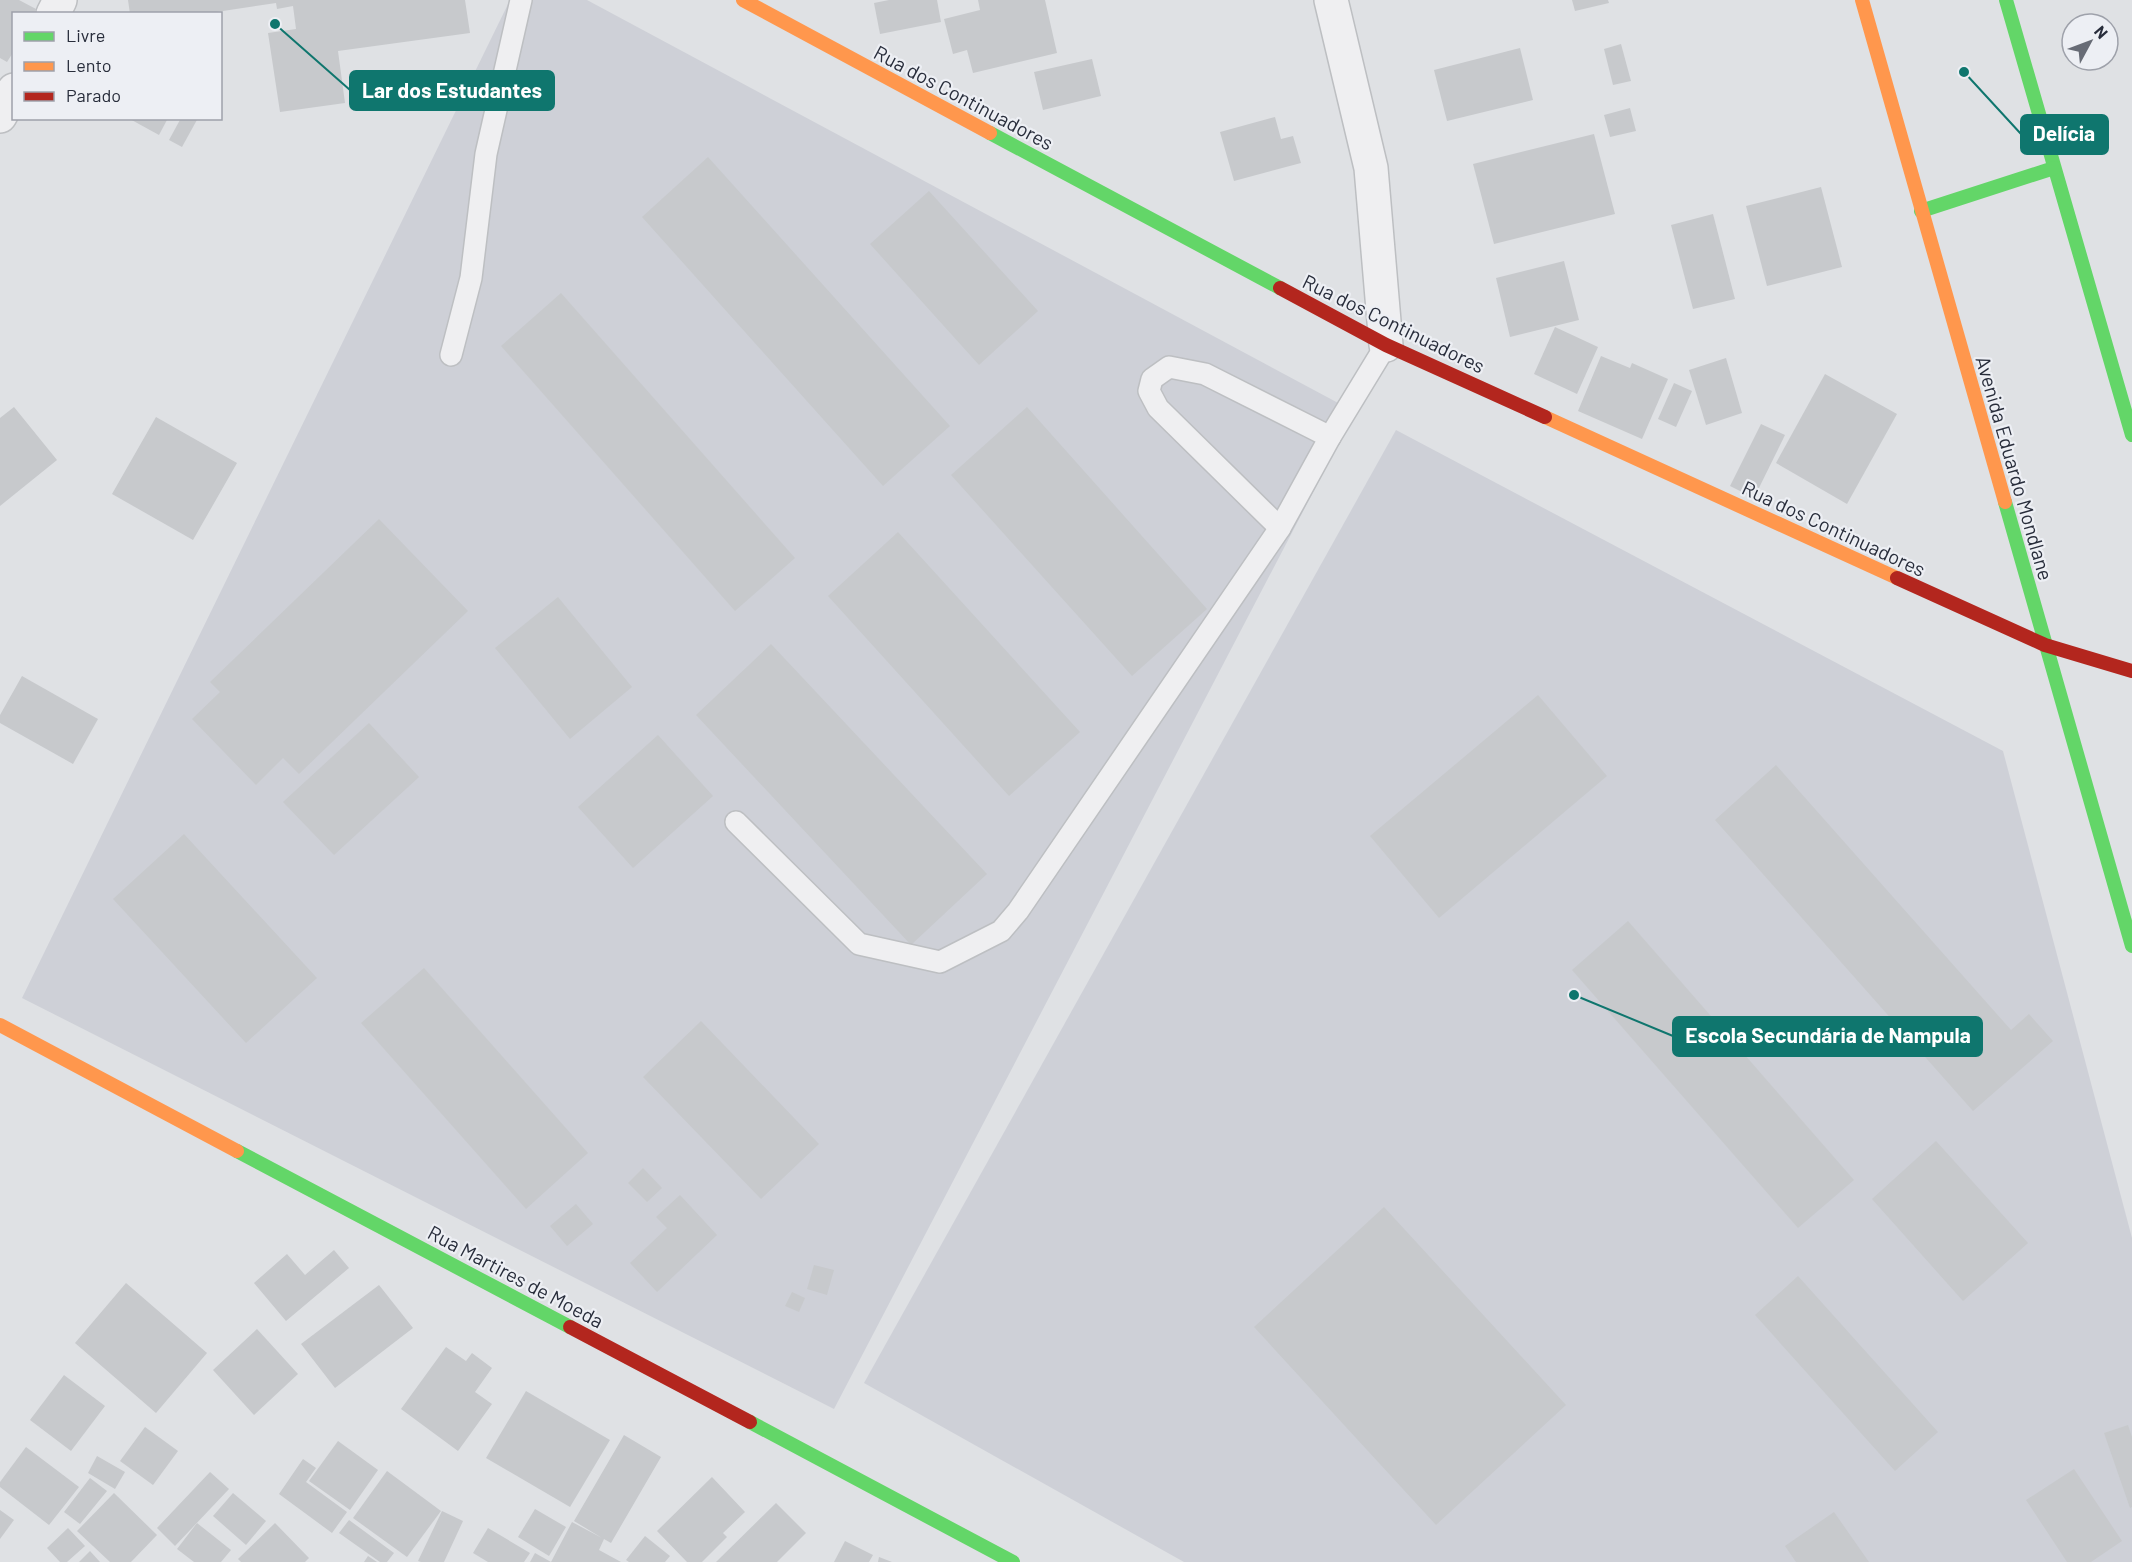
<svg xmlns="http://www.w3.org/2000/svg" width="2132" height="1562" viewBox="0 0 2132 1562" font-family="Barlow,sans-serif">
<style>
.built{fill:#ced0d7}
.building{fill:#c7c9cc}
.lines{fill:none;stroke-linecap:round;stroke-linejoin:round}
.lane-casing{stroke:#bdbfc2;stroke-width:24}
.street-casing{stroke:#bdbfc2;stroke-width:36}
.lane{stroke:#efeff1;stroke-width:21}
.street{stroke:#efeff1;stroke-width:33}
.fast{stroke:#63d668;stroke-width:14}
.slow{stroke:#ff974d;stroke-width:14}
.jam{stroke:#b3261e;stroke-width:14}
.labels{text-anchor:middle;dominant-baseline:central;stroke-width:4.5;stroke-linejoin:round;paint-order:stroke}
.street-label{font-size:20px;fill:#282d3b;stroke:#edeff4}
.leader{fill:none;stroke:#0f766e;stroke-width:2}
.callout-dot{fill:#0f766e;stroke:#edeff4;stroke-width:2}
.callout{fill:#0f766e;stroke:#0f766e;stroke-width:2}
.callout-label{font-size:21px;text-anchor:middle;font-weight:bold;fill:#fff}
</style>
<rect width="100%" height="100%" fill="#dfe1e4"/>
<!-- built -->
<g class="built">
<polygon points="510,0 587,0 1355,412 834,1409 22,998"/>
<polygon points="1396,430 2003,751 2132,1238 2132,1562 1184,1562 864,1383"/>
</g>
<!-- building -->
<g class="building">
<polygon points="0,0 19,0 36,9 34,14 14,14 14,51 7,62 0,58"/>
<polygon points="128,0 465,0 470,33 338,51 345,103 280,112 268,33 296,29 293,6 277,9 276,3 203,14 130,14"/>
<polygon points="889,0 937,0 941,22 880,34 874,3"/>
<polygon points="978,0 1045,0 1057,53 973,73 967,50 953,54 944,19 980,10"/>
<polygon points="1572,0 1608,0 1609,3 1575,11"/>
<polygon points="1621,44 1631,81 1613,85 1604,49"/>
<polygon points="1520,48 1533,100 1447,121 1434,70"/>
<polygon points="1092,59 1101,96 1043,110 1034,72"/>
<polygon points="1630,108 1636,131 1610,137 1604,115"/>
<polygon points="1275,117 1281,139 1293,136 1301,163 1234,181 1220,132"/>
<polygon points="128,118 168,118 159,135"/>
<polygon points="181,118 198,118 182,147 169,140"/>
<polygon points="1594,134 1615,214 1494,244 1473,164"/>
<polygon points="708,157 950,426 883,486 642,217"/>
<polygon points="1821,187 1842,267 1767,286 1746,206"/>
<polygon points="929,191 1038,311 979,365 870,244"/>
<polygon points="1713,214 1735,299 1693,309 1671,225"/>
<polygon points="1564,261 1579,320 1510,337 1496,278"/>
<polygon points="561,293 795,558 735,611 501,346"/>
<polygon points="1555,327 1598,347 1577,394 1534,374"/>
<polygon points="1601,356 1630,368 1632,363 1668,379 1642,439 1578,411"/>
<polygon points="1726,358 1742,413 1706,425 1689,370"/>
<polygon points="1825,374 1897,414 1847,504 1776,463"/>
<polygon points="1674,383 1692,391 1676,427 1658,419"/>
<polygon points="14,407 57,460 0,506 0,418"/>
<polygon points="1027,407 1207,609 1132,676 951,475"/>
<polygon points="156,417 237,463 193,540 112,494"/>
<polygon points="1761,424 1785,435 1754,498 1730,486"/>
<polygon points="379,519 468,611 299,774 283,758 256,785 192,719 220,692 210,682"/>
<polygon points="898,532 1080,732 1009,796 828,596"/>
<polygon points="558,597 632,687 570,739 495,648"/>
<polygon points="771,644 987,874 911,945 696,715"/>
<polygon points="22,676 98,719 73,764 0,723 0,715"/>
<polygon points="1538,695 1607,776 1439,918 1370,836"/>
<polygon points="369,723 419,777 334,855 283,802"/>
<polygon points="658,735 713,796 633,868 578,807"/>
<polygon points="1776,765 2011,1030 2029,1014 2053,1041 1973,1111 1715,820"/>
<polygon points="184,834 317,978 246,1043 113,899"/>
<polygon points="1628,921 1854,1180 1798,1228 1572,970"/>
<polygon points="424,968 588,1153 526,1209 361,1023"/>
<polygon points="701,1021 819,1144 761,1199 643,1077"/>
<polygon points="1936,1141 2028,1243 1963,1301 1872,1199"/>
<polygon points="643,1168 662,1188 647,1202 628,1183"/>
<polygon points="680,1195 717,1235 657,1292 630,1263 667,1228 656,1217"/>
<polygon points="576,1204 593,1224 567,1246 550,1226"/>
<polygon points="1384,1207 1566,1405 1436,1525 1254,1327"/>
<polygon points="334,1250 349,1268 286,1321 254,1283 287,1254 305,1275"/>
<polygon points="814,1265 834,1270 827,1295 807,1289"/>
<polygon points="1798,1276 1938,1432 1895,1471 1755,1315"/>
<polygon points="126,1283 207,1353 156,1413 75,1343"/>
<polygon points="379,1285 413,1328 335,1388 301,1344"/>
<polygon points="792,1292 805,1298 799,1312 785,1306"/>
<polygon points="257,1329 298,1374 254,1415 213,1370"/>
<polygon points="446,1347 466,1361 472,1353 492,1368 475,1392 492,1404 458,1451 401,1409"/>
<polygon points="64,1375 105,1406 71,1451 30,1420"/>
<polygon points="526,1391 610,1440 570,1507 486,1458"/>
<polygon points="2128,1425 2132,1437 2132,1507 2130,1508 2104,1433"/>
<polygon points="145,1427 178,1451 153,1485 120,1461"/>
<polygon points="624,1435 661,1457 611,1543 604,1539 599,1550 621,1562 530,1562 535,1553 551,1562 572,1522 602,1538 574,1521"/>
<polygon points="338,1441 378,1470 350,1510 309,1481"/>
<polygon points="26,1447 79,1487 49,1525 0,1487 0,1482"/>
<polygon points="97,1456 125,1472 115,1489 88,1473"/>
<polygon points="303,1459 316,1468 306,1482 347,1512 332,1533 279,1494"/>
<polygon points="2074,1469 2122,1541 2091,1562 2067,1562 2026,1500"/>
<polygon points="387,1471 441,1511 407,1557 353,1518"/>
<polygon points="210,1472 229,1489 175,1546 157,1528"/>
<polygon points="712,1477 745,1512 723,1533 727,1537 702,1562 687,1562 657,1531"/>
<polygon points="90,1478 107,1491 80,1524 64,1512"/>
<polygon points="114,1493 157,1535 131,1562 110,1562 77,1531"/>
<polygon points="233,1493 266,1521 246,1545 213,1516"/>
<polygon points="776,1503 806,1533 777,1562 716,1562"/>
<polygon points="535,1509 566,1527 549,1556 518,1537"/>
<polygon points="0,1510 14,1520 0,1539"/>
<polygon points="442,1511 463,1521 444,1562 421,1562 418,1561"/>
<polygon points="1834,1512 1869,1562 1796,1562 1785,1546"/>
<polygon points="349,1520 394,1553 387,1562 380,1562 339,1533"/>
<polygon points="197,1523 231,1550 221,1562 194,1562 177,1549"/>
<polygon points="275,1523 309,1558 305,1562 241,1562 238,1559"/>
<polygon points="68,1528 85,1546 67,1562 60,1562 47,1548"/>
<polygon points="488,1528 530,1553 524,1562 488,1562 473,1553"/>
<polygon points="645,1536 670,1556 665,1562 629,1562 626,1560"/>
<polygon points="845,1541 873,1555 869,1562 834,1562"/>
<polygon points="90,1551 100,1562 79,1562"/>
<polygon points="368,1556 377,1562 364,1562"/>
<polygon points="879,1557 892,1562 878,1562"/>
</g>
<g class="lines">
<!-- lane casing -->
<g class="lane-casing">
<g id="lane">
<polyline points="451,355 471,278 486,154 521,0"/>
<polyline points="1280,528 1158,408 1149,391 1152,379 1169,367 1205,374 1330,437"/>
<polyline points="736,822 859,944 940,962 1001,931 1018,911 1280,528 1330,437 1386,345"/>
</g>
</g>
<!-- street casing -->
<g class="street-casing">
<g id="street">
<polyline points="1331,0 1371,168 1386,345"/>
<polyline points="53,14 60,0"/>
<polyline points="0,116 14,90"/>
</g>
</g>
<!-- lane -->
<use href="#lane" class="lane"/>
<!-- street -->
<use href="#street" class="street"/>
<!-- fast -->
<g class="fast">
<polyline points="2006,0 2132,435"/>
<polyline points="990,133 1280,288"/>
<polyline points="1921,211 2054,168"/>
<polyline points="2005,502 2132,946"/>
<polyline points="237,1151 570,1327"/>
<polyline points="750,1422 1013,1562"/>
</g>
<!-- slow -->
<g class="slow">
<polyline points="743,0 990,133"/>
<polyline points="1862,0 2005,502"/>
<polyline points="1545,417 1897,578"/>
<polyline points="0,1025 237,1151"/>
</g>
<!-- jam -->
<g class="jam">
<polyline points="1280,288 1386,345 1545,417"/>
<polyline points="1897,578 2045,645 2132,671"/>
<polyline points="570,1327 750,1422"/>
</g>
</g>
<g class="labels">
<!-- street labels -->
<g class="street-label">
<text transform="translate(964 97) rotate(28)">Rua dos Continuadores</text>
<text transform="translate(1394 323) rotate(26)">Rua dos Continuadores</text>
<text transform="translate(2015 468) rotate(74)">Avenida Eduardo Mondlane</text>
<text transform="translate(1834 528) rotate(25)">Rua dos Continuadores</text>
<text transform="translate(516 1276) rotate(28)">Rua Martires de Moeda</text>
</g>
</g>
<!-- callouts -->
<path class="leader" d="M275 24L350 90M1964 72L2021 134M1574 995L1673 1036"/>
<g class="callout-dot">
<circle cx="275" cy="24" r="6"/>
<circle cx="1964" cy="72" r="6"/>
<circle cx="1574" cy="995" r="6"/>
</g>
<g class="callout">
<rect x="350" y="71" width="204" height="39" rx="6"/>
<rect x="2021" y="115" width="87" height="39" rx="6"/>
<rect x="1673" y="1017" width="309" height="39" rx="6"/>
</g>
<g class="callout-label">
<text x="452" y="98">Lar dos Estudantes</text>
<text x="2064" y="141">Delícia</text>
<text x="1828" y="1043">Escola Secundária de Nampula</text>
</g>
<!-- legend -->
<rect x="12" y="12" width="210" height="108" fill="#edeff4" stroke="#9ea1aa" stroke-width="1.5"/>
<rect x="24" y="32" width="30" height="9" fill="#63d668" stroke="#9ea1aa" stroke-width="1.5"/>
<text x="66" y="42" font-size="18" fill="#282d3b">Livre</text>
<rect x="24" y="62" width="30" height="9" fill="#ff974d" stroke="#9ea1aa" stroke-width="1.5"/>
<text x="66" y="72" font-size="18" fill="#282d3b">Lento</text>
<rect x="24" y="92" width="30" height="9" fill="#b3261e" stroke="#9ea1aa" stroke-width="1.5"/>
<text x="66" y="102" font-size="18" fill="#282d3b">Parado</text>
<!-- north arrow -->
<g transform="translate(2090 42) rotate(49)"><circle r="28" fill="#edeff4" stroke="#9ea1aa" stroke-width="1.5"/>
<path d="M0-4.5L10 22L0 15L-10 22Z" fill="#686c76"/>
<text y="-9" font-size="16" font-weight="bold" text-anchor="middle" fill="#282d3b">N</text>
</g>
</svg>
